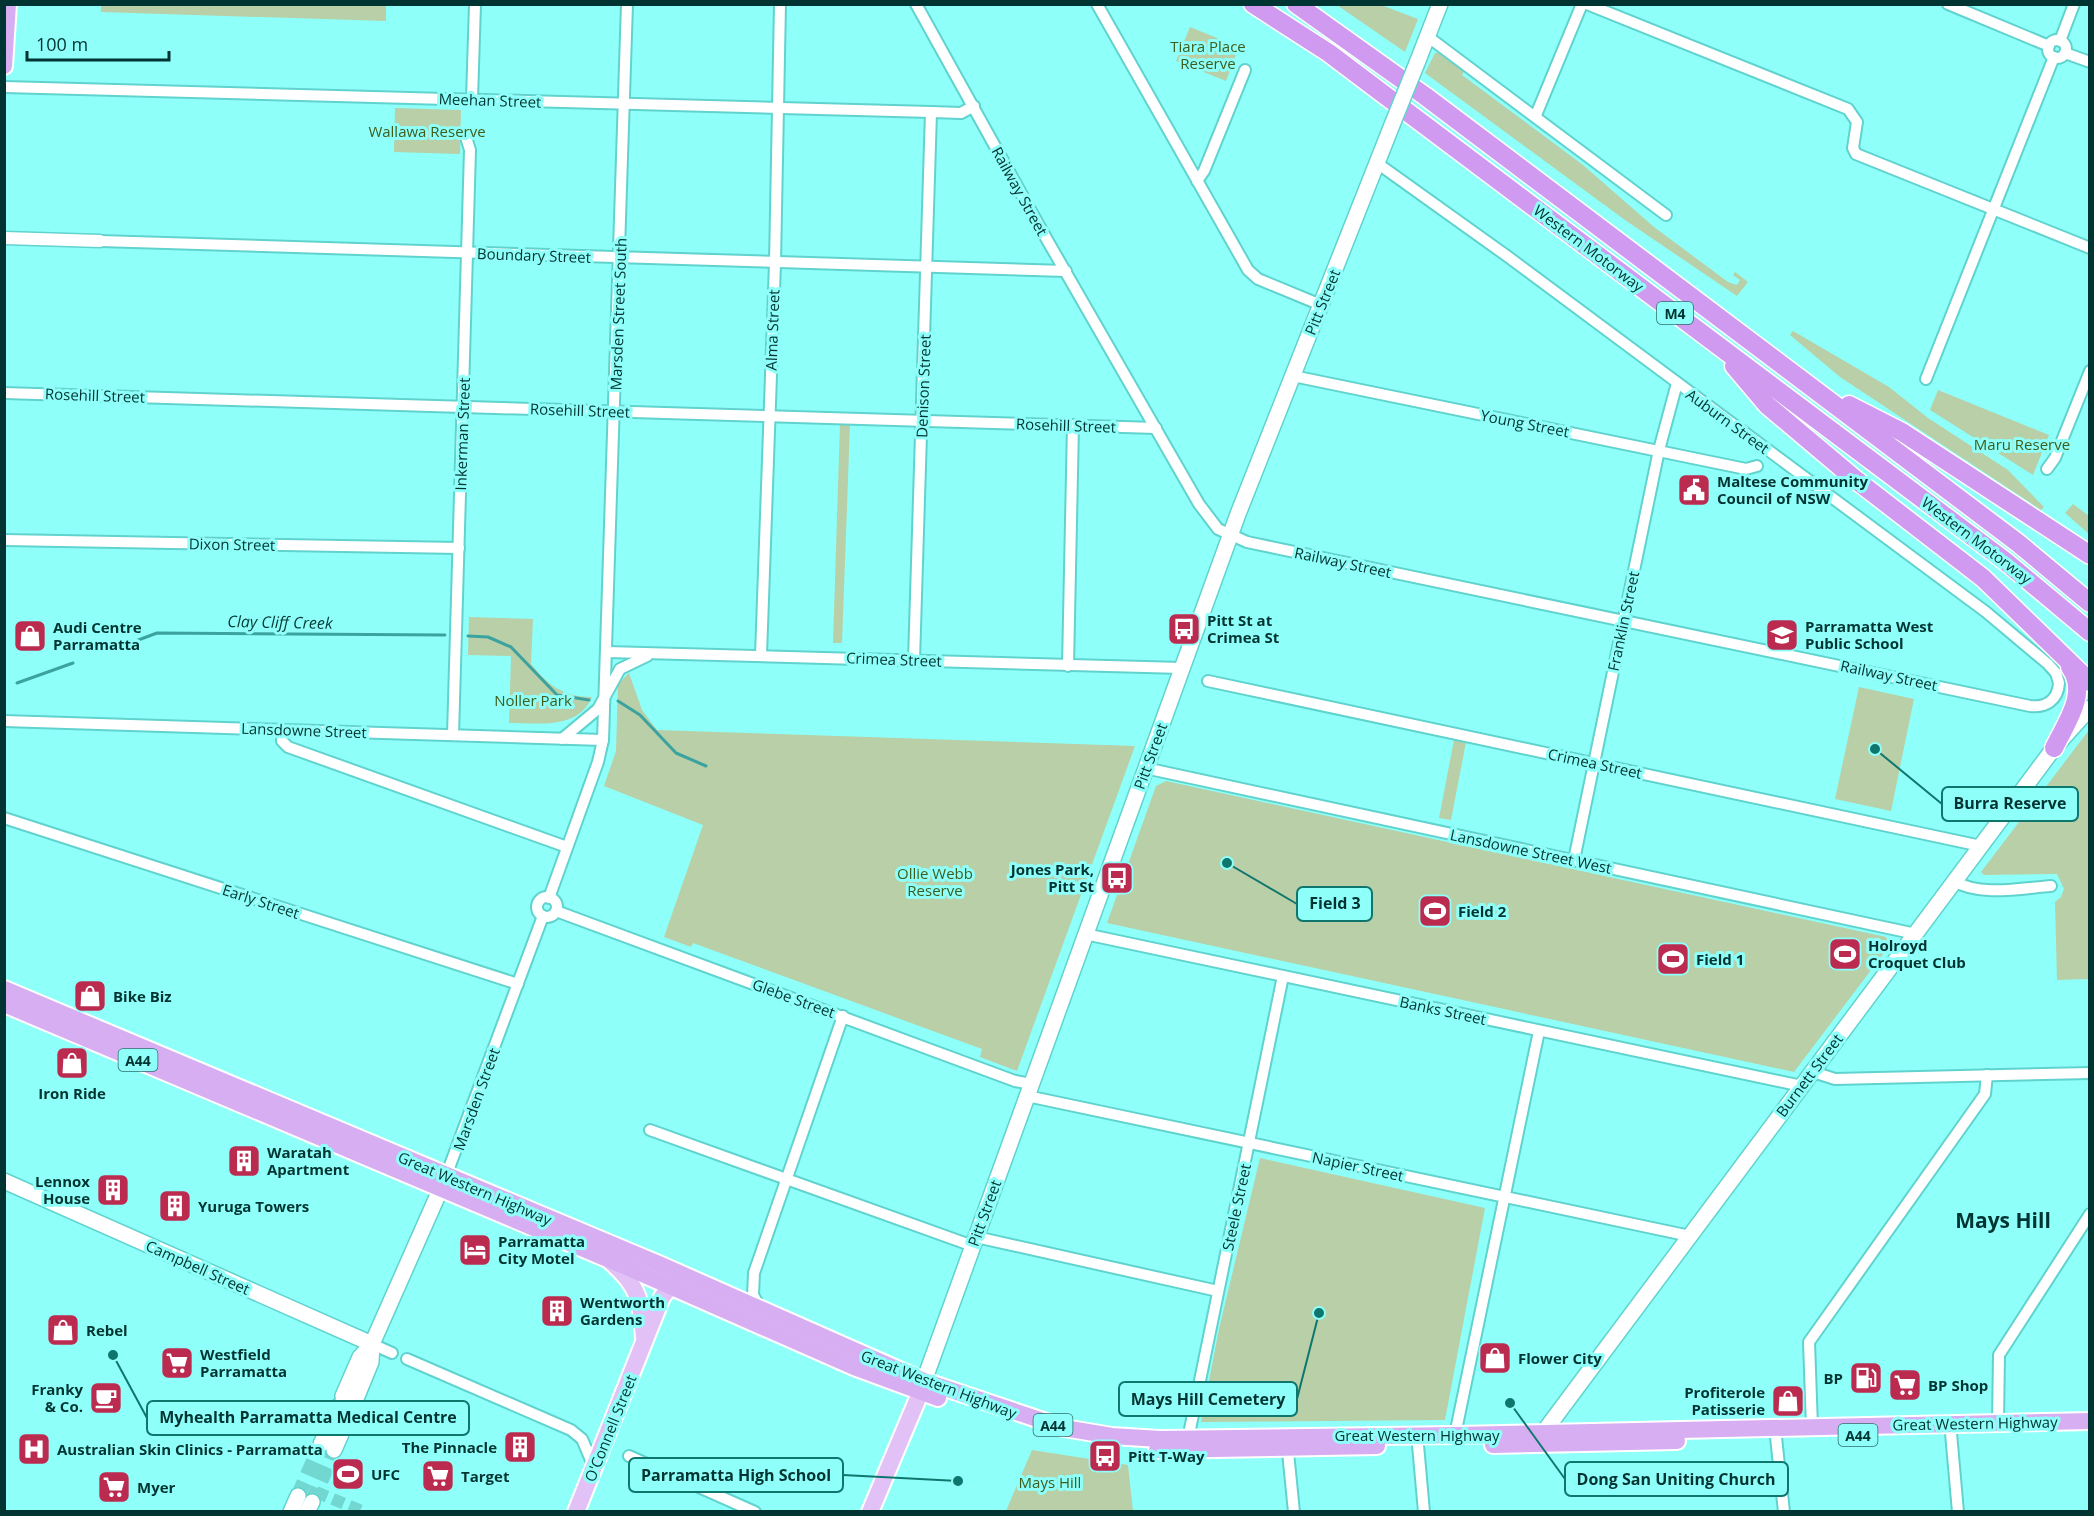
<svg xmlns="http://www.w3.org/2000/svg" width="2094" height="1516" viewBox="0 0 2094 1516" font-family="'Open Sans',sans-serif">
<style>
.green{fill:#b8cfa7}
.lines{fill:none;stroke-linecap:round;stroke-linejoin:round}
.stream{stroke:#3ba39f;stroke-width:3}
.tertiary-tunnel{stroke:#72d6d1;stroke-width:12;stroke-dasharray:12 6;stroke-linecap:butt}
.secondary-tunnel{stroke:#72d6d1;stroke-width:15;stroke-dasharray:15 8;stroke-linecap:butt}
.minor-casing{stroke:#61d3ce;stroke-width:14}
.tertiary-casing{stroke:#61d3ce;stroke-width:15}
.secondary-casing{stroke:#61d3ce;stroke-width:18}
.primary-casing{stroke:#fff;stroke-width:20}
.trunk-casing{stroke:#fff;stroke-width:20}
.motorway-casing{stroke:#fff;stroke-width:21}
.minor{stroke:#fff;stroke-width:10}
.tertiary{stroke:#fff;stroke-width:12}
.secondary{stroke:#fff;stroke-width:15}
.primary{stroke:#e2c2f6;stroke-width:16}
.trunk{stroke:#d8aef3;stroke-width:16}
.motorway{stroke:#cf9af0;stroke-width:18}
.secondary-bridge-casing{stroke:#61d3ce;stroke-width:18;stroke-linecap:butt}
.secondary-bridge{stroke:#fff;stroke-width:15}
.labels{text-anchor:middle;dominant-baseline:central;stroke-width:6;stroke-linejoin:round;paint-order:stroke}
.shield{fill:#8ffff9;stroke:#2b716e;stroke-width:1.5}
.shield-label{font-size:14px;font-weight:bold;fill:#003432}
.park-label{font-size:15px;fill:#3e5d1d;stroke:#8ffff9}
.street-label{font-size:15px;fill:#003432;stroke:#8ffff9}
.poi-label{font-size:15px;font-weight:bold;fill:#003432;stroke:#8ffff9;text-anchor:start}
.water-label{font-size:16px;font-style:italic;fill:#083a38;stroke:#8ffff9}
.district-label{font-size:21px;font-weight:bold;fill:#003432;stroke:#8ffff9}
.leader{fill:none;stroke:#0f766e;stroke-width:2}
.callout-dot{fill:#0f766e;stroke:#8ffff9;stroke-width:2}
.callout{fill:#8ffff9;stroke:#0f766e;stroke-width:2}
.callout-label{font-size:16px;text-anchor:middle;font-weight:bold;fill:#003432}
</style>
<rect width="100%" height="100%" fill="#8ffff9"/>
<!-- green -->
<g class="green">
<polygon points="101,5 386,4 386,21 101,12"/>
<polygon points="1337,5 1381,5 1418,19 1405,52"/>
<polygon points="1190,27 1239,47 1226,81 1176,61"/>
<polygon points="1435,53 1441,53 1465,69 1462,75 1583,165 1654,227 1728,282 1737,285 1740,280 1733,275 1735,272 1748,282 1737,296 1625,220 1425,73"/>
<polygon points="395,108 461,110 460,154 394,152"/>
<polygon points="1793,331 1889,387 1928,418 2008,470 2044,507 2041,510 1840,377 1790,335"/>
<polygon points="1938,390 2049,435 2033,475 1930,410"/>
<polygon points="840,424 850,424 842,643 833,643"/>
<polygon points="2073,504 2089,516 2089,534 2065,513"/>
<path d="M469 617 533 619 531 664C548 685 563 697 592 697 578 730 538 723 509 723L511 656 468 655Z"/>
<polygon points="629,673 642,710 657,730 1135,746 1017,1071 980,1057 982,1049 693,943 691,947 664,937 703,825 604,786 616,751 618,684"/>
<polygon points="1859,687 1914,699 1891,811 1835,799"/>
<polygon points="2089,730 2089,979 2057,980 2055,902 2061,897 2064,889 2057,874 1984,875 1981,872"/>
<polygon points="1454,740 1466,742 1451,820 1439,818"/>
<polygon points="1166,781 1886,937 1890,945 1794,1072 1107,923 1156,786"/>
<polygon points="1260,1158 1485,1208 1445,1420 1201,1422 1219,1329"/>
<polygon points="1032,1450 1128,1465 1133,1511 1006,1511"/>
</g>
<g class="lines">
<!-- stream -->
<g class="stream">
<polyline points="468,636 488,637 511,647 557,695 589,700"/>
<polyline points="117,648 157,633 445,635"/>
<polyline points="17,683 73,663"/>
<polyline points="618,701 640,715 676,753 706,766"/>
</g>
<!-- tertiary-tunnel -->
<polyline class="tertiary-tunnel" points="316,1492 364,1512"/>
<!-- secondary-tunnel -->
<g class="secondary-tunnel">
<polyline points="298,1496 321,1444"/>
<polyline points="312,1502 334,1450"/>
</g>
<!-- minor casing -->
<g class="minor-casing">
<g id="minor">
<path d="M916 4 1042 231 1199 504 1218 529 1247 542 2030 706C2046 708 2058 700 2059 683L2056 673 2048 664 1986 612 1507 256 1377 163"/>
<polyline points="1097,4 1248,270 1258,279 1321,305"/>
<polyline points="1587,4 1848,109 1857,122 1853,148 1856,154 2090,248"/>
<polyline points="1948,4 2049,46"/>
<polyline points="1427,36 1666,215"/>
<circle cx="2057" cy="49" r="9"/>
<polyline points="2060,41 2074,4"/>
<polyline points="2065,53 2090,62"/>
<polyline points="4,87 931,112 961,113 974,106"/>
<polyline points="472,99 475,4"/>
<polyline points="1536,115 1582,4"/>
<polyline points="1197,181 1204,171 1245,70"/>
<polyline points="100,241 1066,271"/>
<polyline points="1293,376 1746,469 1757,466"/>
<polyline points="1926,379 2054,57"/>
<polyline points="4,393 1156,428"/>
<polyline points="2047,469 2055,458 2090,371"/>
<polyline points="4,540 459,548"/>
<polyline points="607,652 1182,668"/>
<polyline points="761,655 775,263 780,4"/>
<polyline points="914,660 931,112"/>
<polyline points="1068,666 1073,425"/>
<polyline points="1208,681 1981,846"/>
<polyline points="4,721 603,740"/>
<polyline points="282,729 282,741 288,747 567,847"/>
<polyline points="453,735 470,150 465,134"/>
<polyline points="562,739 598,709 620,669 647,656"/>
<polyline points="1145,768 1916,934"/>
<polyline points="4,818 518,984"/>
<polyline points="1574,860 1659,450 1677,383"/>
<path d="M1954 881C1980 897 2022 888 2051 886"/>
<circle cx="547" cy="907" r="10"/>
<polyline points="549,898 598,762 603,740 627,4"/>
<polyline points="556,911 1015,1081 1031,1084"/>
<polyline points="1085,934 1802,1086"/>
<polyline points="1813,1072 1835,1079 2090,1073"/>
<polyline points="1027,1096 1690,1236"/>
<polyline points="650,1130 973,1246"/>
<polyline points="446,1176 543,916"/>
<polyline points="976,1237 1218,1291"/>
<polyline points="760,1307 753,1295 754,1273 843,1016"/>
<polyline points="372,1344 392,1353"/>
<polyline points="407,1359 571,1430 582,1439 594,1467"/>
<polyline points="1998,1423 1999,1355 2090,1214"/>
<polyline points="1812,1427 1809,1342 1985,1094 1987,1075"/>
<polyline points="1951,1433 1958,1512"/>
<polyline points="1455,1435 1539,1031"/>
<polyline points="1776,1437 1784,1512"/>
<polyline points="1188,1439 1283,976"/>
<polyline points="1287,1442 1294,1512"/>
<polyline points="1418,1445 1424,1512"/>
<polyline points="629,1456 755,1512"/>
</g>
</g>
<!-- tertiary casing -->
<g class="tertiary-casing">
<polyline id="tertiary" points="4,238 100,241"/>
</g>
<!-- secondary casing -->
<g class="secondary-casing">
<g id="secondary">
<polyline points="1417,63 1440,4"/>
<polyline points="4,1181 372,1344"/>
<polyline points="924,1381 1238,514 1392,125"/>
<polyline points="343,1396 360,1357 372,1344 445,1179"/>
<polyline points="355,1401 371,1362 372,1344"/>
<polyline points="1537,1441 2054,748 2090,708"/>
<polyline points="321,1444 339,1406"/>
<polyline points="334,1450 351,1411"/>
<polyline points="291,1512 298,1496"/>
<polyline points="307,1512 312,1502"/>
</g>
</g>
<!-- primary casing -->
<g class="primary-casing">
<g id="primary">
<path d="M611 1262C639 1286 641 1301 644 1337"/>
<polyline points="576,1512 662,1297 671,1286 682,1282"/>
<polyline points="870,1512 921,1391"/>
</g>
</g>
<!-- trunk casing -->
<g class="trunk-casing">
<g id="trunk">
<polyline points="4,66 8,4"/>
<polyline points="4,989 661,1265 924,1381 1064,1428 1112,1436 1160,1439 1455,1435 2090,1421"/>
<polyline points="4,1004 624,1266 854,1367 938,1398"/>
<polyline points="1493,1445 1677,1441"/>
<polyline points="1157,1450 1377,1446"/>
</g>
</g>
<!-- motorway casing -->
<g class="motorway-casing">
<g id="motorway">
<polyline points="1253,4 1329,53 1370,84 2005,561 2090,632"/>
<polyline points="1296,4 1425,96 2018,543 2090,603"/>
<polyline points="1734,366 1767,405 1856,480 1983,578 2090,682"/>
<polyline points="1849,405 1902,432 2090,555"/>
<path d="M2054 748C2066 723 2089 693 2070 667"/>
</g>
</g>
<!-- minor -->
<use href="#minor" class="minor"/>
<!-- tertiary -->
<use href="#tertiary" class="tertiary"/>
<!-- secondary -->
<use href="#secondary" class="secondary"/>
<!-- primary -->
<use href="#primary" class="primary"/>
<!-- trunk -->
<use href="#trunk" class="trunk"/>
<!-- motorway -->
<use href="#motorway" class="motorway"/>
<!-- secondary-bridge casing -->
<g class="secondary-bridge-casing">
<polyline id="secondary-bridge" points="1392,125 1417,63"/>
</g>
<!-- secondary-bridge -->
<use href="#secondary-bridge" class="secondary-bridge"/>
</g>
<!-- icons -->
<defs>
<g id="civic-square" transform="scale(1.725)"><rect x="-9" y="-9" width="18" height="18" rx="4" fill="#bb2b50" stroke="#8ffff9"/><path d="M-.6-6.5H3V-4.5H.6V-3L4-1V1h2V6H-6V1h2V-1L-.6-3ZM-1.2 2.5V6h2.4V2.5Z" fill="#fff"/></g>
<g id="bus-square" transform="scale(1.725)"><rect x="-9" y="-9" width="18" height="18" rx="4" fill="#bb2b50" stroke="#8ffff9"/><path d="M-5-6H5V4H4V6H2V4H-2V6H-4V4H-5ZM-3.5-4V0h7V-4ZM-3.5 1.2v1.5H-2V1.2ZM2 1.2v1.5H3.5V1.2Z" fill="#fff"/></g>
<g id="school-square" transform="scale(1.725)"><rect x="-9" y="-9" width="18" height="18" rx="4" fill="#bb2b50" stroke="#8ffff9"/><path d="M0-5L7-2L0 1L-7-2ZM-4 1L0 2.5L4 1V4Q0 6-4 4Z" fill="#fff"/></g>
<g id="shop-square" transform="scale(1.725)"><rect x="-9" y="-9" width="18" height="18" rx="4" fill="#bb2b50" stroke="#8ffff9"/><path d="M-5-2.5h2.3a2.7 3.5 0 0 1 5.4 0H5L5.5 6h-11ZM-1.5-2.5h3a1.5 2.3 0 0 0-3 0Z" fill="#fff"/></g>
<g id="stadium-square" transform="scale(1.725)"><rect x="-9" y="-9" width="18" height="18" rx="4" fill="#bb2b50" stroke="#8ffff9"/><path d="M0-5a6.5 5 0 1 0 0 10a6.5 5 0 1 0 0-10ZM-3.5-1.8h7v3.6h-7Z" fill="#fff"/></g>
<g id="building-square" transform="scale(1.725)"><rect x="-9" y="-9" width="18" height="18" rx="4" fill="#bb2b50" stroke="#8ffff9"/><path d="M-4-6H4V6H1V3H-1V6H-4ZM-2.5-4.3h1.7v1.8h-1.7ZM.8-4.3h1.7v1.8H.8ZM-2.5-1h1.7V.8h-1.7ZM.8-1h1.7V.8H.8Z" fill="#fff"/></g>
<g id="hotel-square" transform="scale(1.725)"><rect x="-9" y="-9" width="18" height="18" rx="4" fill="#bb2b50" stroke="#8ffff9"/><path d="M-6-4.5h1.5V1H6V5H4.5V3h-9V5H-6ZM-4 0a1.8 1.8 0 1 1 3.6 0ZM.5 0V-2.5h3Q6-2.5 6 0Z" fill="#fff"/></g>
<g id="supermarket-square" transform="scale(1.725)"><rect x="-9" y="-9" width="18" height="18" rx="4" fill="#bb2b50" stroke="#8ffff9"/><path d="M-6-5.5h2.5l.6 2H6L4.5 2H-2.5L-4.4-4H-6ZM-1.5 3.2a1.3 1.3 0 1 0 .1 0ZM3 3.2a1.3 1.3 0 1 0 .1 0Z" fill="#fff"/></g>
<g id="fuel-square" transform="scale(1.725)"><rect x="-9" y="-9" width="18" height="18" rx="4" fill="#bb2b50" stroke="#8ffff9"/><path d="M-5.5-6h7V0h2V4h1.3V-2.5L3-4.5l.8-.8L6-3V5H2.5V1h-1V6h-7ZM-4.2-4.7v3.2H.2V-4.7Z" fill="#fff"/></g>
<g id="cafe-square" transform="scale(1.725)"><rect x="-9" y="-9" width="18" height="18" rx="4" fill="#bb2b50" stroke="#8ffff9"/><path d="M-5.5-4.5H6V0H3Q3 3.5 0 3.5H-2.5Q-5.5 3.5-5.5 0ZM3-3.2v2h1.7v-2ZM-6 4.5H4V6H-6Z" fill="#fff"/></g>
<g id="hospital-square" transform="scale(1.725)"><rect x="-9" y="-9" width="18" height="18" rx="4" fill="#bb2b50" stroke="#8ffff9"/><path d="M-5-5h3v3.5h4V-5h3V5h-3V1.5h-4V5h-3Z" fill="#fff"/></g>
</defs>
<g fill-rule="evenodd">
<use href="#civic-square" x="1694" y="490"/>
<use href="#bus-square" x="1184" y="629"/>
<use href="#school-square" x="1782" y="635"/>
<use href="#shop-square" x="30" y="636"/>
<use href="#bus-square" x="1117" y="878"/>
<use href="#stadium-square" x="1435" y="911"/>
<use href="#stadium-square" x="1845" y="954"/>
<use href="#stadium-square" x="1673" y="959"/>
<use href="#shop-square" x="90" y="996"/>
<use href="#shop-square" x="72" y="1063"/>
<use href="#building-square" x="244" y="1161"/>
<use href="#building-square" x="113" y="1190"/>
<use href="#building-square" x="175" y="1206"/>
<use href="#hotel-square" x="475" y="1250"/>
<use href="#building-square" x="557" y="1311"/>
<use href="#shop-square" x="63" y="1330"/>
<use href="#shop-square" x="1495" y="1358"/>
<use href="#supermarket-square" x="177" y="1363"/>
<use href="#fuel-square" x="1866" y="1378"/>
<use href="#supermarket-square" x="1905" y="1385"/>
<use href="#cafe-square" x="106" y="1398"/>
<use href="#shop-square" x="1788" y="1401"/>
<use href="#building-square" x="520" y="1447"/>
<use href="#hospital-square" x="34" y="1449"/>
<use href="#bus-square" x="1105" y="1456"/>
<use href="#stadium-square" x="348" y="1474"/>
<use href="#supermarket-square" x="438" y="1476"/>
<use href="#supermarket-square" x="114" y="1487"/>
</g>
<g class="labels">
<!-- shield labels -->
<g class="shield">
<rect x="1657" y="302" width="36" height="22" rx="4.5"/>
<rect x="118.5" y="1049" width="39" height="22" rx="4.5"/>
<rect x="1033.5" y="1414" width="39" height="22" rx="4.5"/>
<rect x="1838.5" y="1424" width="39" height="22" rx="4.5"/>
</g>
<g class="shield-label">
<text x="1675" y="313">M4</text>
<text x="138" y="1060">A44</text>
<text x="1053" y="1425">A44</text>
<text x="1858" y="1435">A44</text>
</g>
<!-- park labels -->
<g class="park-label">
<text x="1208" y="46">Tiara Place<tspan x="1208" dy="17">Reserve</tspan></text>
<text x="427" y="131">Wallawa Reserve</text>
<text x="2022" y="444">Maru Reserve</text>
<text x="533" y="700">Noller Park</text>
<text x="935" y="873">Ollie Webb<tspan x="935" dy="17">Reserve</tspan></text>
<text x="1050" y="1482">Mays Hill</text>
</g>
<!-- street labels -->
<g class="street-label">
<text transform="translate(490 100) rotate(2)">Meehan Street</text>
<text transform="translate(1020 191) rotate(61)">Railway Street</text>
<text transform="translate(1589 248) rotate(37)">Western Motorway</text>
<text transform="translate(534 255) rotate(2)">Boundary Street</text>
<text transform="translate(1322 302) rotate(-68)">Pitt Street</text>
<text transform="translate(618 314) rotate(-88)">Marsden Street South</text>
<text transform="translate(772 330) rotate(-88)">Alma Street</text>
<text transform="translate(923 386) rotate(-88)">Denison Street</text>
<text transform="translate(95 395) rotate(2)">Rosehill Street</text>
<text transform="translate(580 410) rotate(2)">Rosehill Street</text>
<text transform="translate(1728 421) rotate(36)">Auburn Street</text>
<text transform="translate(1525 423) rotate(11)">Young Street</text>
<text transform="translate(1066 425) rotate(2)">Rosehill Street</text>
<text transform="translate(462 434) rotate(-88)">Inkerman Street</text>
<text transform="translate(1977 540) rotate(37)">Western Motorway</text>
<text transform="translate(232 544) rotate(1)">Dixon Street</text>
<text transform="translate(1343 562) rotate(12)">Railway Street</text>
<text transform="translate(1623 621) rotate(-78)">Franklin Street</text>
<text transform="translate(894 659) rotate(2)">Crimea Street</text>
<text transform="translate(1889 675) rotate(12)">Railway Street</text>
<text transform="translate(304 730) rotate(2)">Lansdowne Street</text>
<text transform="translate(1150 756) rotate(-70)">Pitt Street</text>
<text transform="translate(1595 763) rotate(12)">Crimea Street</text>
<text transform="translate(1531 851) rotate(12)">Lansdowne Street West</text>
<text transform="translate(261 901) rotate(18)">Early Street</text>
<text transform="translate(794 998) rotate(20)">Glebe Street</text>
<text transform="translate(1443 1010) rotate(12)">Banks Street</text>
<text transform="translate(1809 1075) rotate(-53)">Burnett Street</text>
<text transform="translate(476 1099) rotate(-70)">Marsden Street</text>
<text transform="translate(1358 1166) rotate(12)">Napier Street</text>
<text transform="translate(475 1188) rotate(23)">Great Western Highway</text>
<text transform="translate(1236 1207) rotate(-78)">Steele Street</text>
<text transform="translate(984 1213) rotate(-70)">Pitt Street</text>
<text transform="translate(198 1267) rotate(24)">Campbell Street</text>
<text transform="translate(939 1384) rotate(21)">Great Western Highway</text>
<text transform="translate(1975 1423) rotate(-1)">Great Western Highway</text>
<text transform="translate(610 1428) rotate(-68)">O'Connell Street</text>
<text x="1417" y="1435">Great Western Highway</text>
</g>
<!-- poi labels -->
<g class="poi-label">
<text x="1717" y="481">Maltese Community<tspan x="1717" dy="17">Council of NSW</tspan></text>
<text x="1207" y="620">Pitt St at<tspan x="1207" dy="17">Crimea St</tspan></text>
<text x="1805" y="626">Parramatta West<tspan x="1805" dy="17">Public School</tspan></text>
<text x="53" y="627">Audi Centre<tspan x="53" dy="17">Parramatta</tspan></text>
<text x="1094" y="869" text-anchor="end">Jones Park,<tspan x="1094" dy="17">Pitt St</tspan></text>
<text x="1458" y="911">Field 2</text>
<text x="1868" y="945">Holroyd<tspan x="1868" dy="17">Croquet Club</tspan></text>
<text x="1696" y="959">Field 1</text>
<text x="113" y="996">Bike Biz</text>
<text x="72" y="1093" text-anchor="middle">Iron Ride</text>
<text x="267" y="1152">Waratah<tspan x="267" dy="17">Apartment</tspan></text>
<text x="90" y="1181" text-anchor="end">Lennox<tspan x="90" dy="17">House</tspan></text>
<text x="198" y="1206">Yuruga Towers</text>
<text x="498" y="1241">Parramatta<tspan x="498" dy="17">City Motel</tspan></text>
<text x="580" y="1302">Wentworth<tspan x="580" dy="17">Gardens</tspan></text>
<text x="86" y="1330">Rebel</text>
<text x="200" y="1354">Westfield<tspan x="200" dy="17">Parramatta</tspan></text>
<text x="1518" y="1358">Flower City</text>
<text x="1843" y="1378" text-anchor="end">BP</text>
<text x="1928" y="1385">BP Shop</text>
<text x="83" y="1389" text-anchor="end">Franky<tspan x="83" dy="17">&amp; Co.</tspan></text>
<text x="1765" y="1392" text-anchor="end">Profiterole<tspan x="1765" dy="17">Patisserie</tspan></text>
<text x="497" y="1447" text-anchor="end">The Pinnacle</text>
<text x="57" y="1449">Australian Skin Clinics - Parramatta</text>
<text x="1128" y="1456">Pitt T-Way</text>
<text x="371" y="1474">UFC</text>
<text x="461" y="1476">Target</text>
<text x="137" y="1487">Myer</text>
</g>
<!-- water labels -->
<g class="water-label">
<text transform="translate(280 622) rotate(1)">Clay Cliff Creek</text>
</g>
<!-- district labels -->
<g class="district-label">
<text x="2003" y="1220">Mays Hill</text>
</g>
</g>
<!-- callouts -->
<path class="leader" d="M1875 749L1942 804M1227 863L1297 904M1319 1313L1297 1399M113 1355L147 1418M958 1481L843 1475M1510 1403L1565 1479"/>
<g class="callout-dot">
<circle cx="1875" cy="749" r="6"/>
<circle cx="1227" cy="863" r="6"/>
<circle cx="1319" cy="1313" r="6"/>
<circle cx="113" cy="1355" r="6"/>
<circle cx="958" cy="1481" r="6"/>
<circle cx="1510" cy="1403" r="6"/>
</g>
<g class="callout">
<rect x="1942" y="787" width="136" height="34" rx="6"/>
<rect x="1297" y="887" width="75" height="34" rx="6"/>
<rect x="1119" y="1382" width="178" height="34" rx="6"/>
<rect x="147" y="1401" width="322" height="34" rx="6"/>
<rect x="629" y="1458" width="214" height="34" rx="6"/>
<rect x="1565" y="1462" width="223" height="34" rx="6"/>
</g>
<g class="callout-label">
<text x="2010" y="809">Burra Reserve</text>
<text x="1335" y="909">Field 3</text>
<text x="1208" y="1405">Mays Hill Cemetery</text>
<text x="308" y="1423">Myhealth Parramatta Medical Centre</text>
<text x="736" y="1481">Parramatta High School</text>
<text x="1676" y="1485">Dong San Uniting Church</text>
</g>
<!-- border -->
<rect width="2094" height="1516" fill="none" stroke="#003432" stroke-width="12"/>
<!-- scale -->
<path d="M27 51v9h142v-9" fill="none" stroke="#003432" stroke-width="3"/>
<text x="36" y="51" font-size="18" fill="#003432" stroke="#8ffff9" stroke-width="4.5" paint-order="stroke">100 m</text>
</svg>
